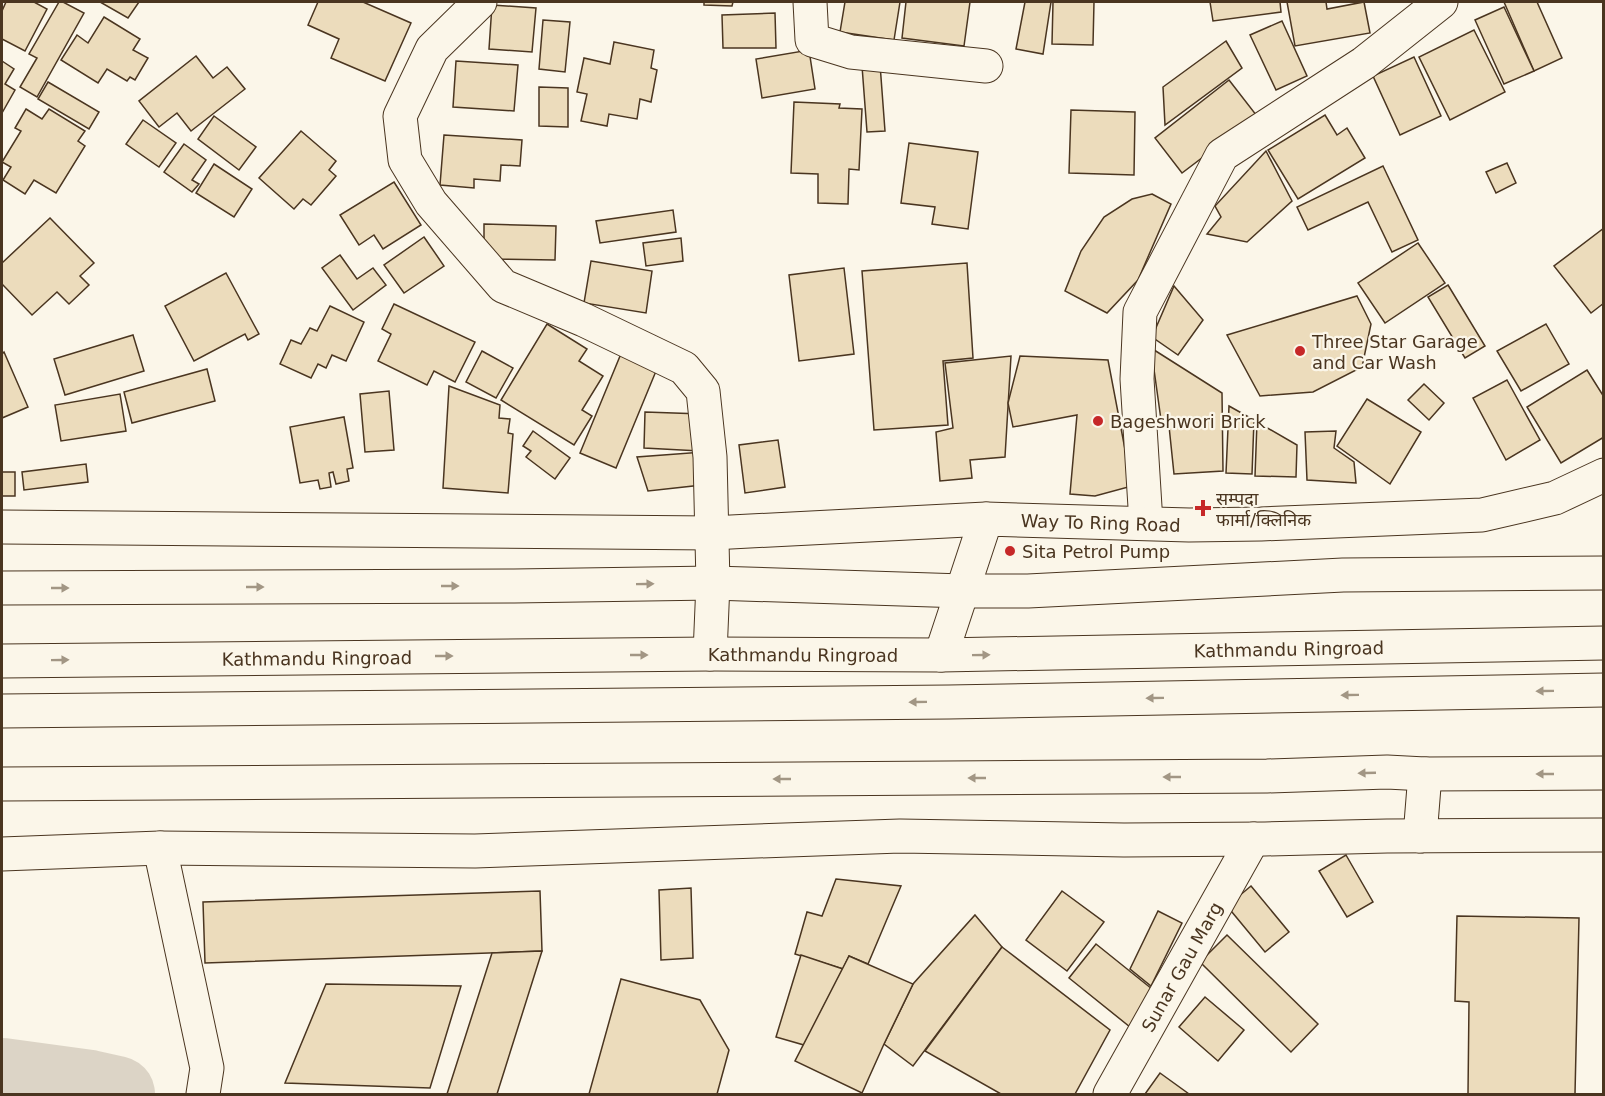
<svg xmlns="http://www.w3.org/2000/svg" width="1605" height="1096" viewBox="0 0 1605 1096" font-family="'DejaVu Sans','Noto Sans Devanagari',sans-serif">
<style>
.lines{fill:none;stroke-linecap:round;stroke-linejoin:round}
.river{stroke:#dcd4c6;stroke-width:76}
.building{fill:#ecdcbc;stroke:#4a3520;stroke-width:1.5}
.minor-casing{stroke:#4a3520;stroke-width:35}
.major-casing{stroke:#4a3520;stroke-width:35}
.highway-casing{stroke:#4a3520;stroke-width:35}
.minor{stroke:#fbf6e9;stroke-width:33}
.major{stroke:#fbf6e9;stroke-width:33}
.highway{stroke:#fbf6e9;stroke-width:33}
.oneway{fill:#a29684}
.poi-dot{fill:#c62828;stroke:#fbf6e9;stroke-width:2}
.labels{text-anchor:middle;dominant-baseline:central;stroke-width:4.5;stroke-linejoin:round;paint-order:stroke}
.poi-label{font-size:18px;fill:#4a3520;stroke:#fbf6e9;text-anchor:start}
.street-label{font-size:18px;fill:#4a3520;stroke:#fbf6e9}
</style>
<rect width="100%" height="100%" fill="#fbf6e9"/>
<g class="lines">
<!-- river -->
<polyline class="river" points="2,1076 90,1088 117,1094"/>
</g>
<!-- building -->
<g class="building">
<polygon points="6,2 34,2 47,9 25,51 2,39 2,11"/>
<polygon points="59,2 63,2 84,13 37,97 20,87 37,58 29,54"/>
<polygon points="100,2 139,2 128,18"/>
<polygon points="318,2 363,2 411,23 385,81 331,58 339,39 308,25"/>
<polygon points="704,2 733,2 732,6 704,5"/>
<polygon points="845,2 900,2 894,40 840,32"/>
<polygon points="906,2 970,2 964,46 902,38"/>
<polygon points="1025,2 1051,2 1043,54 1016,49"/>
<polygon points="1053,2 1094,2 1093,45 1052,44"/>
<polygon points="1210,2 1280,2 1281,12 1213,21"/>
<polygon points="1287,2 1326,2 1327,9 1364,2 1370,33 1295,46"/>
<polygon points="1504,2 1537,2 1562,58 1534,71"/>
<polygon points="492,5 536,8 532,52 489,49"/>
<polygon points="1504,7 1534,71 1504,84 1475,20"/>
<polygon points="775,13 776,48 723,48 722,15"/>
<polygon points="104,17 140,39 133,50 148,58 135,80 130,77 127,81 107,69 98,83 61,60 77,35 88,43"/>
<polygon points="543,20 570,22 565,72 539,69"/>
<polygon points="1282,21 1307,76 1276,90 1250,35"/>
<polygon points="1474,30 1505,92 1450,120 1419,57"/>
<polygon points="1226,41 1242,68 1165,125 1163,87"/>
<polygon points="614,42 654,50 651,68 657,70 651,102 640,99 637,119 609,114 607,126 581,121 587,94 577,92 584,58 610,64"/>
<polygon points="809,50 815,89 762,98 756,59"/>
<polygon points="196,56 213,78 227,67 245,89 191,131 177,113 159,127 139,101"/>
<polygon points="1414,57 1441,116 1400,135 1373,76"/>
<polygon points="2,61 14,69 5,84 15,90 2,113"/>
<polygon points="456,61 518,65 514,111 453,107"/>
<polygon points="880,64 885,131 867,132 862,66"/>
<polygon points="1229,80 1257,116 1182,173 1155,138"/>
<polygon points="48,82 99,112 89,129 38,99"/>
<polygon points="539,87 568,88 568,127 539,126"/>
<polygon points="794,102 840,104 839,108 862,109 859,170 849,169 848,204 818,203 818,174 791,173"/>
<polygon points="26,109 42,119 49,109 85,131 78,141 85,146 56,193 34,180 25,194 3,180 11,167 2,162 21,131 15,128"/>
<polygon points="1071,110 1135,112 1134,175 1069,173"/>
<polygon points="1325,115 1337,135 1347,128 1365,158 1298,199 1268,150"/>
<polygon points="214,116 256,147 239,170 198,139"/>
<polygon points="143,120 176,143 159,167 126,144"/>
<polygon points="301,131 336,161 329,170 336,176 311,205 303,199 294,209 259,178"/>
<polygon points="444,135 522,140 520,166 501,165 500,181 474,179 474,188 440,185"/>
<polygon points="909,143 978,152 968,229 932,224 935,207 901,203"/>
<polygon points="184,144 206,160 192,180 199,184 192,192 164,172"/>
<polygon points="1266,151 1292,201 1247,242 1207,234 1221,217 1215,206"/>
<polygon points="1507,163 1516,183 1496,193 1486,172"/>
<polygon points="214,164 252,189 234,217 196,193"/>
<polygon points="1383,166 1418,240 1392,252 1368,202 1308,230 1297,207"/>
<polygon points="394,182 421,225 383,249 374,235 359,245 340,215"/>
<polygon points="1152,194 1171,204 1138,280 1107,313 1065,291 1081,251 1104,217 1132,199"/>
<polygon points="673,210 676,232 600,243 596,221"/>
<polygon points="50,218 94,263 80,276 89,285 69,304 57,292 32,315 2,284 2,263"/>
<polygon points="484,224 556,226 555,260 484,259"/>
<polygon points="1604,228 1604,303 1591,313 1554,266"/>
<polygon points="424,237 444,266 404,293 384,265"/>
<polygon points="681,238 683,261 646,266 643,243"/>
<polygon points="1418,243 1445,283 1385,323 1358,283"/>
<polygon points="340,255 357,279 373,268 386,285 353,310 322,268"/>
<polygon points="591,261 652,271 646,313 584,303"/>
<polygon points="967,263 973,358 943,361 948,425 874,430 862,271"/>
<polygon points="844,268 854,354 799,361 789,275"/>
<polygon points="226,273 259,334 248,340 245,334 194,361 165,306"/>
<polygon points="1448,285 1485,346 1465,358 1428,297"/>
<polygon points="1174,286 1203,320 1178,355 1152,337"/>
<polygon points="1357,296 1371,324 1362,367 1313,392 1260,396 1227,335"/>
<polygon points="394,304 475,342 455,382 434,371 427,385 378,361 391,334 382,329"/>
<polygon points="330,306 364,322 346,361 332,355 326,368 318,364 311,378 280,364 291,340 301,344 310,328 317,331"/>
<polygon points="547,324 587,349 579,361 603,376 582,410 592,416 574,445 501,400"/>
<polygon points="1546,324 1569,364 1521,391 1497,351"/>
<polygon points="133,335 144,371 65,395 54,359"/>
<polygon points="625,344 661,359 616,468 580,453"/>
<polygon points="1151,348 1222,393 1223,471 1174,474 1169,426 1162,427"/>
<polygon points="482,351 513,368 496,398 466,382"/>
<polygon points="4,352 28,407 2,418 2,354"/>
<polygon points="1011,356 1005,457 970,460 972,478 940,481 936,432 953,428 945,363"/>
<polygon points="1020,356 1108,360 1132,486 1095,496 1070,494 1077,415 1013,427 1008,403"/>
<polygon points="207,369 215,401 132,423 124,392"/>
<polygon points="1587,370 1604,397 1604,437 1561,463 1527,407"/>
<polygon points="1507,380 1540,440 1506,460 1473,398"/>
<polygon points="1424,384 1444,403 1429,420 1408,400"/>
<polygon points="449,386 500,405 499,418 510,419 508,433 513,434 508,493 443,488"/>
<polygon points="389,391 394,450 365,452 360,394"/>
<polygon points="120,394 126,431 61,441 55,405"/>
<polygon points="1367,399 1421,432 1390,484 1337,446"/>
<polygon points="1229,406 1254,420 1252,474 1226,473"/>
<polygon points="645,412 702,414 700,451 644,448"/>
<polygon points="344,417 353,468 347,469 349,481 336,484 333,472 329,473 331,487 320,489 318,480 300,483 290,427"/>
<polygon points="1257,422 1297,445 1296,477 1255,476"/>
<polygon points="533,431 570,458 555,479 526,457 531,451 523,446"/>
<polygon points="1336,431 1334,448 1354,462 1356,483 1307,480 1305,432"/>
<polygon points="778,440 785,487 745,493 739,445"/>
<polygon points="703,452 702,485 648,491 637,457"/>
<polygon points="86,464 88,482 24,490 22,472"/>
<rect x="2" y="472" width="13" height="24"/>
<polygon points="1346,855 1373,902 1347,917 1319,871"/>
<polygon points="836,879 901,886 868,964 849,956 843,969 795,954 807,912 822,916"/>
<polygon points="1251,886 1289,932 1265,952 1227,906"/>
<polygon points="691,888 693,958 661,960 659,890"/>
<polygon points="540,891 542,951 205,963 203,902"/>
<polygon points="1062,891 1104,922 1067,971 1026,940"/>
<polygon points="1158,911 1182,923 1151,986 1130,969"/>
<polygon points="975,915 1002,947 913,1066 884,1044 913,984"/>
<polygon points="1457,916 1579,918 1575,1094 1468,1094 1469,1002 1455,1001"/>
<polygon points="1227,935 1318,1024 1291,1052 1200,962"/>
<polygon points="1096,944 1157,993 1130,1027 1069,978"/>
<polygon points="1002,947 1110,1030 1075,1094 1001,1094 925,1051"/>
<polygon points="542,951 497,1094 447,1094 492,953"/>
<polygon points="801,955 843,969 804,1045 776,1037"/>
<polygon points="849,956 913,984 884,1044 862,1093 795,1061"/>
<polygon points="621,979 700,1000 729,1050 717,1094 589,1094"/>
<polygon points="326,984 461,986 430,1088 285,1083"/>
<polygon points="1205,997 1244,1030 1218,1061 1179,1027"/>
<polygon points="1160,1073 1189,1094 1145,1094"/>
</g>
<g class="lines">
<!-- minor casing -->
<g class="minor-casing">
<g id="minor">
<polyline points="480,2 432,49 400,116 405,160 431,203 503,286 584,320 684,368 703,391 710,457 713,583 710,654"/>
<polyline points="810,2 812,40 851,52 986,66"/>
<polyline points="1146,523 1137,379 1140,312 1222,155 1364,63 1441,2"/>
<polyline points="2,527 712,533 986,519"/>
<path id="s1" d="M941 655 986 519 1189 525 1261 524 1482 515 1555 498 1604 475"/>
<polyline points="1420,836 1425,774"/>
<polyline points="160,848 207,1068 203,1094"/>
<polyline points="2,854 160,848 475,851 900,836 1124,840 1265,839 1387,836 1604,835"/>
<path id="s2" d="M1110 1094 1253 839"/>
</g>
</g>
<!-- major casing -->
<g class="major-casing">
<g id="major">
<polyline points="2,588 514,586 713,583 963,591 1028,591 1343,575 1604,573"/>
<polyline points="2,784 1267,776 1387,772 1425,774 1604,773"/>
</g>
</g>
<!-- highway casing -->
<g class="highway-casing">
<g id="highway">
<path id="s3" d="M2 661 710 654 941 655 1604 643"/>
<polyline points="2,711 949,702 1604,690"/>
</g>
</g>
<!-- minor -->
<use href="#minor" class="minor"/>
<!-- major -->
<use href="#major" class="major"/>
<!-- highway -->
<use href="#highway" class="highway"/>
</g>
<!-- one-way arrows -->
<defs><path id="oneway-solid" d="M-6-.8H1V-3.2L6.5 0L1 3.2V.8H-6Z" transform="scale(1.5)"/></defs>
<g class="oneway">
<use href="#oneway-solid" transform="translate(645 584) rotate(-1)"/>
<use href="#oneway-solid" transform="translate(450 586)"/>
<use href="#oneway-solid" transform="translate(255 587)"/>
<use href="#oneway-solid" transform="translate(60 588)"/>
<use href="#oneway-solid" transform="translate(639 655)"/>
<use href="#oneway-solid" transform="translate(981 655) rotate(-1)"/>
<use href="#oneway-solid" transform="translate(444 656)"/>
<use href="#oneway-solid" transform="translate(60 660) rotate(-1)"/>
<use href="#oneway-solid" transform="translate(1545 691) rotate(179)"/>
<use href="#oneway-solid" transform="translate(1350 695) rotate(179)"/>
<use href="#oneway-solid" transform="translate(1155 698) rotate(179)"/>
<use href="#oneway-solid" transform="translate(918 702) rotate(179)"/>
<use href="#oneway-solid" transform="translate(1367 773) rotate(178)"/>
<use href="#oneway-solid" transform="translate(1545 774) rotate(180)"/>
<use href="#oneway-solid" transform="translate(1172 777) rotate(180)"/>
<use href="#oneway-solid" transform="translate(977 778) rotate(180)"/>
<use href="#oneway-solid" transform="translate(782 779) rotate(180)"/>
</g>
<!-- markers -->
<g class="poi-dot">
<circle cx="1300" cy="351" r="6"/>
<circle cx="1098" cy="421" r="6"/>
<path d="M1200 499h6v6h6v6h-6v6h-6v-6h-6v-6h6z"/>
<circle cx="1010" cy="551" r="6"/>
</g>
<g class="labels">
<!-- poi labels -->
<g class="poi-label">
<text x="1312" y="341">Three Star Garage<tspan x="1312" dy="21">and Car Wash</tspan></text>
<text x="1110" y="421">Bageshwori Brick</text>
<text x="1216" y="498">सम्पदा<tspan x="1216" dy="21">फार्मा/क्लिनिक</tspan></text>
<text x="1022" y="551">Sita Petrol Pump</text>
</g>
<!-- street labels -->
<g class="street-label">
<text stroke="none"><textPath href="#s1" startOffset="258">Way To Ring Road</textPath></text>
<text stroke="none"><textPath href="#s3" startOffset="1287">Kathmandu Ringroad</textPath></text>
<text stroke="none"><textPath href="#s3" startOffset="801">Kathmandu Ringroad</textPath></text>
<text stroke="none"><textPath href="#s3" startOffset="315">Kathmandu Ringroad</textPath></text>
<text stroke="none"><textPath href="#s2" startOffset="146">Sunar Gau Marg</textPath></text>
</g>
</g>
<!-- border -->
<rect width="1605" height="1096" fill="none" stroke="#4a3520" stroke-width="6"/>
</svg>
